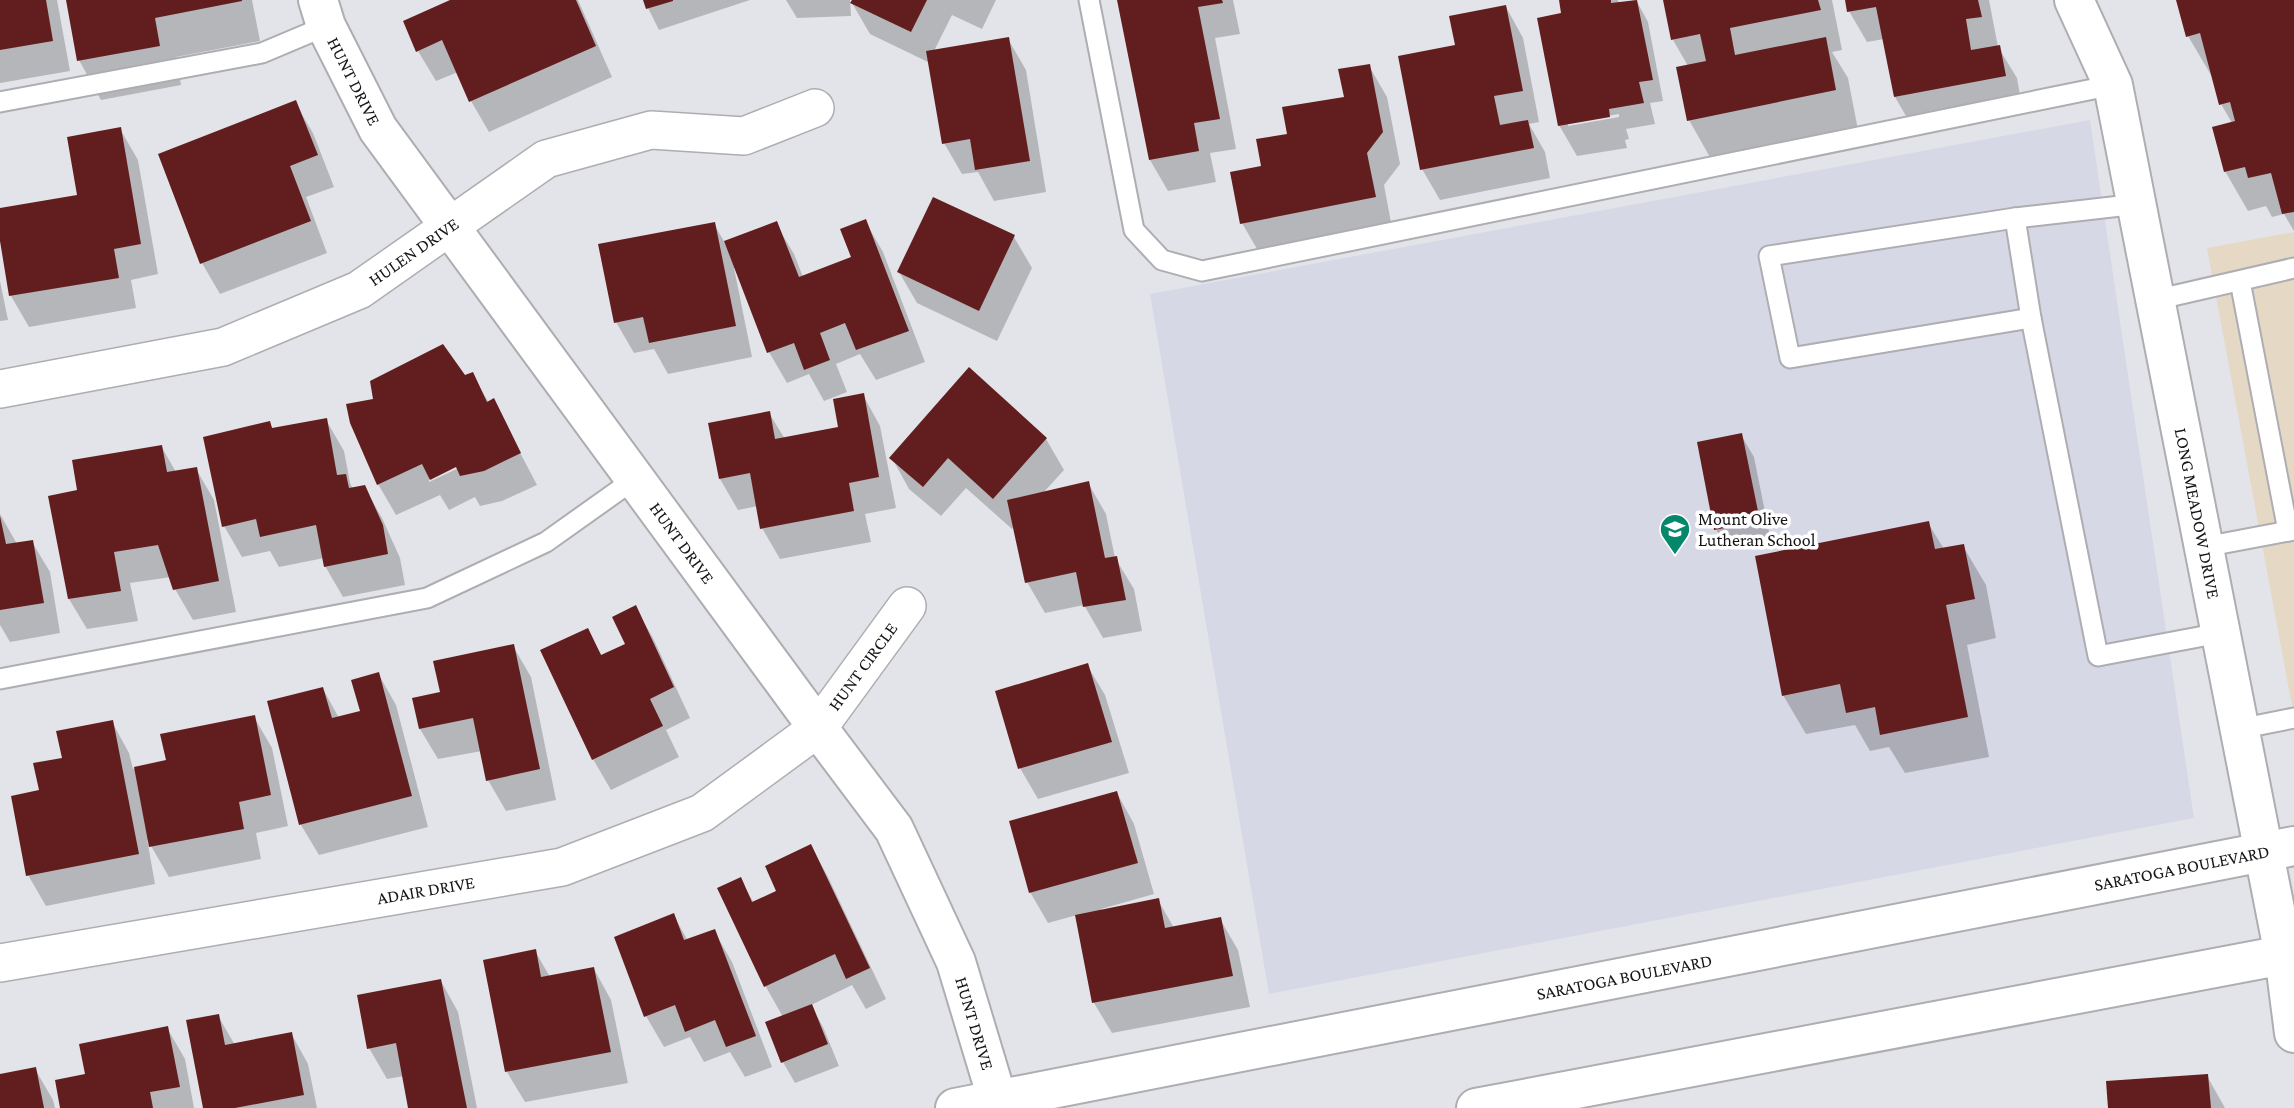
<svg xmlns="http://www.w3.org/2000/svg" width="2294" height="1108" viewBox="0 0 2294 1108" font-family="'Crimson Pro',serif">
<style>
.commercial{fill:#e5d9c5}
.built{fill:#d7d8e5}
.shadow{fill:#0003;fill-rule:evenodd}
.building{fill:#621e1e}
.lines{fill:none;stroke-linecap:round;stroke-linejoin:round}
.lane-casing{stroke:#adadb2;stroke-width:23}
.street-casing{stroke:#adadb2;stroke-width:40}
.secondary-casing{stroke:#adadb2;stroke-width:42}
.lane{stroke:#fff;stroke-width:19}
.street{stroke:#fff;stroke-width:37}
.secondary{stroke:#fff;stroke-width:38}
.labels{text-anchor:middle;dominant-baseline:central;stroke-width:7;stroke-linejoin:round;paint-order:stroke}
.street-label{font-size:18px;fill:#161618;stroke:#fff}
.poi-label{font-size:18px;fill:#161618;stroke:#fff;text-anchor:start}
</style>
<rect width="100%" height="100%" fill="#e3e4e9"/>
<!-- commercial -->
<polygon class="commercial" points="2294,232 2294,717 2207,248"/>
<!-- built -->
<polygon class="built" points="2090,120 2194,818 1269,994 1150,294"/>
<!-- shadow -->
<g class="shadow">
<polygon points="0,0 57,0 70,71 0,83"/>
<polygon points="68,0 252,0 260,41 176,57 181,85 101,100 79,60"/>
<polygon points="455,0 578,0 612,77 489,132 471,101 458,72 436,81 418,51"/>
<polygon points="644,0 750,0 659,30"/>
<polygon points="786,0 850,0 851,16 797,18"/>
<polygon points="854,0 996,0 982,29 952,15 934,51 1008,39 1026,70 1046,192 994,201 978,172 962,174 944,143 930,63 870,34 852,3"/>
<polygon points="1119,0 1233,0 1240,34 1215,38 1236,149 1210,153 1216,182 1168,191 1150,160"/>
<path d="M1561 0H1618L1619 4 1636 0 1648 22 1663 101 1650 103 1655 124 1626 129 1629 139 1625 140 1627 148 1577 156 1559 125 1563 14ZM1619 114V117L1568 126V123Z"/>
<polygon points="1664,0 1832,0 1842,50 1832,52 1848,78 1858,130 1711,159 1689,120 1688,66 1673,40"/>
<polygon points="1847,0 1989,0 1998,47 2017,78 2022,107 1913,128 1895,97 1884,39 1867,42 1849,11"/>
<polygon points="2178,0 2294,0 2294,231 2284,214 2272,217 2266,206 2248,211 2225,171 2232,123 2221,104 2213,75 2211,75 2188,36"/>
<polygon points="1506,7 1523,38 1539,122 1529,124 1545,152 1550,178 1440,200 1422,169 1457,46"/>
<polygon points="1369,66 1387,97 1400,164 1384,185 1392,228 1260,254 1242,223 1263,167 1289,136 1346,98"/>
<polygon points="295,103 313,133 334,187 306,197 327,253 220,294 202,263"/>
<polygon points="120,129 138,160 158,274 131,280 136,308 29,327 11,296 0,231 0,210 79,196"/>
<polygon points="865,221 883,252 925,362 876,380 860,354 836,364 847,392 824,401 809,374 787,383 769,352 736,267 734,268 752,357 668,374 654,349 634,353 616,322 714,224 725,243 776,224 794,254 803,277 853,258"/>
<polygon points="1014,237 1032,268 997,341 917,303 899,272"/>
<polygon points="0,281 8,320 0,321"/>
<path d="M472 374 489 403 493 401 537 485 502 501 480 506 475 497 449 510 440 495 396 515 378 484ZM463 462 465 465 429 482V478Z"/>
<polygon points="863,395 880,426 896,508 865,514 871,542 780,559 762,528 758,506 738,510 720,479 769,413 785,439 840,429"/>
<polygon points="326,420 344,451 350,483 353,489 364,487 382,518 400,558 405,585 343,597 325,566 324,558 279,567 270,551 242,557 224,526 269,423 273,429"/>
<polygon points="1741,435 1754,457 1771,542 1728,550 1716,529"/>
<polygon points="1046,439 1064,470 1043,493 1088,483 1106,514 1115,558 1134,589 1142,631 1103,638 1084,605 1045,613 1027,582 1014,526 1012,529 966,488 941,516 909,489 892,458"/>
<polygon points="161,446 176,472 196,469 214,500 236,612 193,620 175,589 171,577 130,583 138,621 87,629 69,599"/>
<polygon points="0,514 17,544 32,542 50,572 60,633 10,642 0,625"/>
<polygon points="1928,523 1944,549 1963,546 1986,585 1996,638 1967,645 1989,757 1905,773 1889,747 1870,751 1855,725 1806,734 1783,695"/>
<polygon points="635,607 653,638 690,718 666,730 679,757 611,790 593,759 587,630 602,656 627,644"/>
<polygon points="513,646 531,677 556,800 506,811 488,780 482,751 438,759 420,729 442,694"/>
<polygon points="1087,665 1105,695 1129,773 1038,799 1020,768"/>
<polygon points="379,675 396,705 428,827 319,855 301,825 269,703 323,689 339,718 362,712"/>
<polygon points="254,717 272,748 288,826 256,833 261,859 169,877 147,839 155,884 46,906 28,875 41,791 64,759 112,722 129,753 133,769 168,762"/>
<polygon points="1117,793 1134,824 1154,894 1101,909 1102,912 1158,900 1174,928 1220,919 1238,950 1250,1007 1112,1033 1094,1003 1077,915 1048,923 1030,892"/>
<polygon points="811,846 828,877 886,999 866,1009 852,985 811,1005 823,1027 839,1066 795,1083 783,1062 783,1017 766,987 720,889 740,879 754,903 779,892"/>
<polygon points="674,916 688,941 714,931 732,962 772,1067 745,1077 730,1052 704,1062 690,1037 664,1047 646,1016"/>
<polygon points="535,951 550,977 594,969 611,1000 628,1083 525,1102 507,1072"/>
<polygon points="441,981 458,1012 477,1108 410,1108 404,1076 387,1079 369,1048"/>
<polygon points="218,1016 235,1045 291,1033 308,1064 317,1108 205,1108"/>
<polygon points="167,1028 185,1059 194,1108 62,1108 87,1076"/>
<polygon points="35,1069 53,1100 55,1108 0,1108 0,1076"/>
<polygon points="2207,1076 2225,1108 2109,1108"/>
</g>
<!-- building -->
<g class="building">
<polygon points="0,0 46,0 53,41 0,50"/>
<polygon points="66,0 242,0 242,1 155,18 160,46 77,61"/>
<polygon points="450,0 576,0 596,46 469,102 442,40 416,52 403,21"/>
<polygon points="643,0 673,0 673,1 646,9"/>
<polygon points="852,0 927,0 911,32 850,3"/>
<polygon points="1117,0 1222,0 1223,3 1198,7 1220,119 1194,123 1199,151 1149,160"/>
<polygon points="1559,0 1611,0 1611,3 1637,0 1653,80 1639,82 1644,103 1609,109 1610,117 1558,126 1537,18 1561,13"/>
<polygon points="1663,0 1818,0 1821,10 1730,28 1735,55 1826,37 1836,90 1687,121 1676,67 1706,61 1700,34 1671,40"/>
<polygon points="1845,0 1978,0 1982,17 1966,19 1971,50 2000,45 2006,76 1894,97 1876,7 1847,12"/>
<polygon points="2176,0 2294,0 2294,212 2282,214 2271,173 2248,178 2245,167 2224,172 2212,127 2235,121 2230,102 2219,105 2200,33 2186,37"/>
<polygon points="1506,5 1523,91 1494,96 1500,125 1528,120 1534,148 1420,170 1398,56 1455,45 1449,16"/>
<polygon points="1009,37 1030,161 975,170 970,139 942,144 926,51"/>
<polygon points="1370,64 1383,132 1367,153 1376,197 1240,224 1230,172 1261,166 1256,139 1287,134 1282,107 1344,97 1338,69"/>
<polygon points="296,100 318,155 290,166 311,221 200,264 158,154"/>
<polygon points="121,127 141,244 114,249 119,278 9,296 0,241 0,208 77,195 67,137"/>
<polygon points="933,197 1015,235 979,311 897,272"/>
<polygon points="866,219 909,331 856,350 845,323 820,333 830,360 804,370 794,343 767,353 724,241 777,221 799,277 851,257 840,229"/>
<polygon points="715,222 736,326 649,343 643,317 614,323 598,244"/>
<polygon points="443,344 465,375 473,372 487,402 494,398 521,453 484,471 460,476 456,467 430,480 422,464 377,485 350,423 346,404 373,399 370,381"/>
<polygon points="969,367 1047,438 993,499 948,458 923,487 889,458"/>
<polygon points="864,393 879,477 849,483 854,511 760,529 750,473 719,479 708,423 770,411 775,439 838,427 833,399"/>
<polygon points="327,418 337,475 346,474 349,488 365,485 383,525 388,554 324,567 316,525 260,537 256,519 222,527 203,437 270,421 272,428"/>
<polygon points="1742,433 1760,521 1714,530 1697,442"/>
<polygon points="162,445 167,472 197,467 219,581 173,590 158,545 114,552 121,591 68,599 48,496 77,490 72,460"/>
<polygon points="1089,481 1105,558 1117,556 1126,600 1083,607 1076,572 1025,583 1007,500"/>
<polygon points="0,516 6,544 33,540 44,603 0,610"/>
<polygon points="1929,521 1935,549 1964,544 1975,599 1946,605 1968,717 1880,735 1875,707 1846,713 1840,684 1782,696 1755,556"/>
<polygon points="636,605 674,687 650,699 663,726 592,760 540,650 588,628 601,655 625,644 612,617"/>
<polygon points="514,644 540,769 486,781 473,718 419,729 412,698 440,692 433,661"/>
<polygon points="1088,663 1112,742 1018,769 995,691"/>
<polygon points="379,672 412,796 299,825 267,701 323,687 332,718 360,711 351,680"/>
<polygon points="255,715 271,795 239,802 244,829 149,847 134,767 166,760 160,734"/>
<polygon points="113,720 139,854 26,876 11,796 39,790 33,763 62,758 56,731"/>
<polygon points="1117,791 1138,863 1029,893 1009,821"/>
<polygon points="811,844 870,968 846,979 835,954 764,987 717,888 741,877 752,902 776,891 765,866"/>
<polygon points="1159,898 1165,928 1221,917 1233,976 1092,1003 1075,915"/>
<polygon points="674,913 684,940 715,929 756,1036 726,1047 715,1020 685,1032 675,1005 644,1017 614,937"/>
<polygon points="536,949 541,977 594,967 611,1052 505,1072 483,960"/>
<polygon points="441,979 467,1108 408,1108 396,1043 367,1049 357,995"/>
<polygon points="812,1004 828,1044 781,1063 765,1022"/>
<polygon points="219,1014 225,1045 292,1032 304,1095 235,1108 203,1108 186,1020"/>
<polygon points="168,1026 180,1087 150,1092 153,1108 60,1108 55,1080 85,1074 79,1044"/>
<polygon points="36,1067 44,1108 0,1108 0,1074"/>
<polygon points="2208,1074 2211,1108 2108,1108 2106,1081"/>
</g>
<g class="lines">
<!-- lane casing -->
<g class="lane-casing">
<g id="lane">
<polyline points="1089,0 1134,230 1162,260 1202,271 2113,85"/>
<polyline points="0,102 262,53 326,26"/>
<polyline points="2138,204 2015,218 2031,318 2098,656 2220,633"/>
<polyline points="2015,218 1769,256 1790,358 2031,318"/>
<polyline points="2240,281 2288,531"/>
<polyline points="2155,300 2294,268"/>
<polyline points="2204,547 2294,530"/>
<polyline points="0,679 427,598 546,542 636,478"/>
<polyline points="2239,729 2294,718"/>
</g>
</g>
<!-- street casing -->
<g class="street-casing">
<g id="street">
<path id="s1" d="M0 389 223 347 359 290 546 159 651 130 744 136 815 108"/>
<path id="s2" d="M0 963 562 867 702 813 818 728 907 606"/>
</g>
</g>
<!-- secondary casing -->
<g class="secondary-casing">
<g id="secondary">
<path id="s3" d="M318 0 326 26 378 129 818 728 894 829 956 962 1000 1108"/>
<path id="s4" d="M2074 0 2113 85 2284 955 2294 1033"/>
<path id="s5" d="M955 1108 2294 846"/>
<polyline points="1476,1108 2294,953"/>
</g>
</g>
<!-- lane -->
<use href="#lane" class="lane"/>
<!-- street -->
<use href="#street" class="street"/>
<!-- secondary -->
<use href="#secondary" class="secondary"/>
</g>
<!-- icons -->
<defs>
<g id="school-pin" transform="scale(1.575)"><path d="M0 17L-7.5 6A9.5 9.5 0 1 1 7.5 6Z" fill="#04876b" stroke="#fff"/><path d="M0-5L7-2L0 1L-7-2ZM-4 1L0 2.5L4 1V4Q0 6-4 4Z" fill="#fff"/></g>
</defs>
<g fill-rule="evenodd">
<use href="#school-pin" x="1675" y="529"/>
</g>
<g class="labels">
<!-- street labels -->
<g class="street-label">
<text stroke="none"><textPath href="#s3" startOffset="89">HUNT DRIVE</textPath></text>
<text stroke="none"><textPath href="#s1" startOffset="441">HULEN DRIVE</textPath></text>
<text stroke="none"><textPath href="#s4" startOffset="530">LONG MEADOW DRIVE</textPath></text>
<text stroke="none"><textPath href="#s3" startOffset="656">HUNT DRIVE</textPath></text>
<text stroke="none"><textPath href="#s2" startOffset="940">HUNT CIRCLE</textPath></text>
<text stroke="none"><textPath href="#s5" startOffset="1250">SARATOGA BOULEVARD</textPath></text>
<text stroke="none"><textPath href="#s2" startOffset="432">ADAIR DRIVE</textPath></text>
<text stroke="none"><textPath href="#s5" startOffset="682">SARATOGA BOULEVARD</textPath></text>
<text stroke="none"><textPath href="#s3" startOffset="1223">HUNT DRIVE</textPath></text>
</g>
<!-- poi labels -->
<g class="poi-label">
<text x="1698" y="519">Mount Olive<tspan x="1698" dy="21">Lutheran School</tspan></text>
</g>
</g>
</svg>
